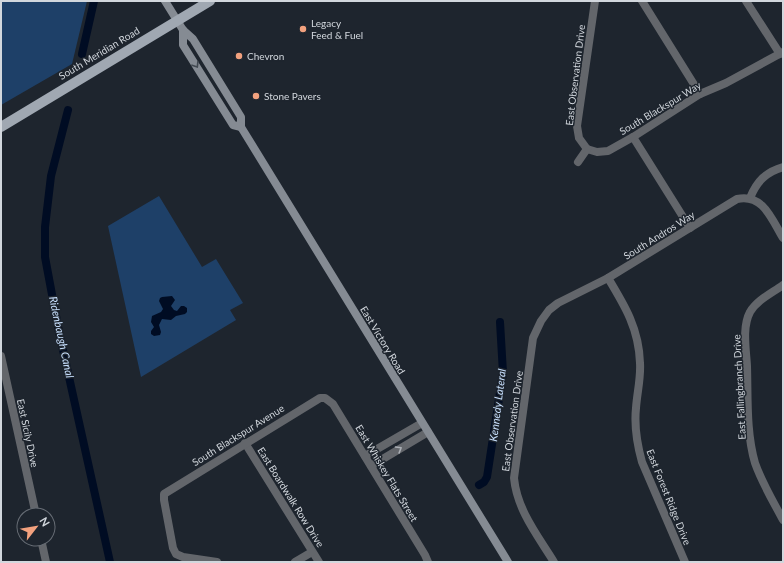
<svg xmlns="http://www.w3.org/2000/svg" width="784" height="563" viewBox="0 0 784 563" font-family="Lato,sans-serif">
<style>
.green{fill:#1e4068}
.water{fill:#000c23}
.lines{fill:none;stroke-linecap:round;stroke-linejoin:round}
.canal{stroke:#000c23;stroke-width:8}
.minor{stroke:#63666b;stroke-width:8}
.secondary{stroke:#858b93;stroke-width:8}
.primary{stroke:#a0a8b2;stroke-width:10}
.oneway{stroke:#424951}
.oneway2{stroke:#abafb5}
.poi-dot{fill:#f2a17e;stroke:#1e252e;stroke-width:1.5}
.labels{text-anchor:middle;dominant-baseline:central;stroke-width:3;stroke-linejoin:round;paint-order:stroke}
.poi-label{font-size:10px;fill:#d2d7dd;stroke:#1e252e;text-anchor:start}
.street-label{font-size:10px;fill:#d2d7dd;stroke:#1e252e}
.water-label{font-size:11px;font-style:italic;fill:#c7dffd;stroke:#1e252e}
</style>
<rect width="100%" height="100%" fill="#1e252e"/>
<!-- green -->
<g class="green">
<polygon points="1,1 87,1 72,64 1,105"/>
<polygon points="159,196 202,267 216,259 243,303 230,310 236,320 141,377 108,226"/>
</g>
<!-- water -->
<polygon class="water" points="172,296 175,300 171,306 174,310 177,311 181,306 184,306 187,308 187,312 185,314 176,316 171,320 162,319 159,325 161,332 160,335 154,336 151,334 151,331 154,327 151,322 152,316 161,312 163,309 159,301 160,298 162,297"/>
<g class="lines">
<!-- canal -->
<g class="canal">
<polyline points="82,54 94,1"/>
<polyline points="68,110 51,176 45,227 45,257 59,332 110,562"/>
<polyline points="479,485 484,482 487,477 503,373 500,322"/>
</g>
<!-- minor -->
<g class="minor">
<polyline points="642,1 700,94"/>
<polyline points="746,1 780,54"/>
<polyline points="633,137 690,228"/>
<polyline points="587,149 597,152 608,151 633,137 700,94 726,83 783,52"/>
<polyline points="587,149 579,138 577,126 595,1"/>
<polyline points="578,162 587,149"/>
<path d="M750 198C757 181 766 172 783 167"/>
<path d="M608 278C625 306 639 329 640 363 641 378 637 393 636 408 634 427 637 444 642 462L685 562"/>
<path d="M783 285C772 293 757 300 750 312 742 327 746 349 747 366 748 398 746 432 755 463 762 483 773 501 783 520"/>
<polyline points="1,356 36,515"/>
<polyline points="245,443 319,562"/>
<polyline points="365,456 422,423"/>
<polyline points="371,466 428,432"/>
<polyline points="41,539 46,562"/>
<polyline points="217,562 183,557 176,554 173,548 164,500 164,494 320,398 325,398 333,404 425,555 428,562"/>
<polyline points="295,562 312,552"/>
<path d="M554 562C538 536 517 510 514 478L533 338 541 321 549 310 558 303 608 278 737 199C763 193 772 220 783 238"/>
</g>
<!-- secondary -->
<g class="secondary">
<polyline points="165,1 183,30 193,39 241,117 241,127 508,562"/>
<polyline points="183,30 183,45 233,125 241,127"/>
</g>
<!-- primary -->
<polyline class="primary" points="1,127 210,1"/>
</g>
<!-- one-way arrows -->
<defs><path id="oneway-chevron" d="M-2-3.5L2.5 0L-2 3.5" fill="none" stroke-width="1.6" stroke-linecap="round" stroke-linejoin="round"/></defs>
<use class="oneway" href="#oneway-chevron" transform="translate(196 65) rotate(58)"/>
<use class="oneway2" href="#oneway-chevron" transform="translate(399 449) rotate(-31)"/>
<!-- markers -->
<g class="poi-dot">
<circle cx="303" cy="29" r="4"/>
<circle cx="239" cy="56" r="4"/>
<circle cx="256" cy="96" r="4"/>
</g>
<g class="labels">
<!-- poi labels -->
<g class="poi-label">
<text x="311" y="23">Legacy<tspan x="311" dy="12">Feed &amp; Fuel</tspan></text>
<text x="247" y="56">Chevron</text>
<text x="264" y="96">Stone Pavers</text>
</g>
<!-- street labels -->
<g class="street-label">
<text transform="translate(99 53) rotate(-31)">South Meridian Road</text>
<text transform="translate(575 75) rotate(-83)">East Observation Drive</text>
<text transform="translate(660 108) rotate(-31)">South Blackspur Way</text>
<text transform="translate(659 235) rotate(-32)">South Andros Way</text>
<text transform="translate(383 340) rotate(59)">East Victory Road</text>
<text transform="translate(739 387) rotate(-93)">East Fallingbranch Drive</text>
<text transform="translate(512 421) rotate(-82)">East Observation Drive</text>
<text transform="translate(28 433) rotate(78)">East Sicily Drive</text>
<text transform="translate(238 435) rotate(-32)">South Blackspur Avenue</text>
<text transform="translate(387 473) rotate(59)">East Whiskey Flats Street</text>
<text transform="translate(291 497) rotate(58)">East Boardwalk Row Drive</text>
<text transform="translate(669 497) rotate(68)">East Forest Ridge Drive</text>
</g>
<!-- water labels -->
<g class="water-label">
<text transform="translate(62 337) rotate(78)">Ridenbaugh Canal</text>
<text transform="translate(497 405) rotate(-83)">Kennedy Lateral</text>
</g>
</g>
<!-- border -->
<rect width="784" height="563" fill="none" stroke="#d2d7dd" stroke-width="4"/>
<!-- north arrow -->
<g transform="translate(36 527) rotate(59)"><circle r="19" fill="#1e252e" stroke="#666c74"/>
<path d="M0-3L7 15L0 10L-7 15Z" fill="#f2a17e"/>
<text y="-6" font-size="11" font-weight="bold" text-anchor="middle" fill="#d2d7dd">N</text>
</g>
</svg>
